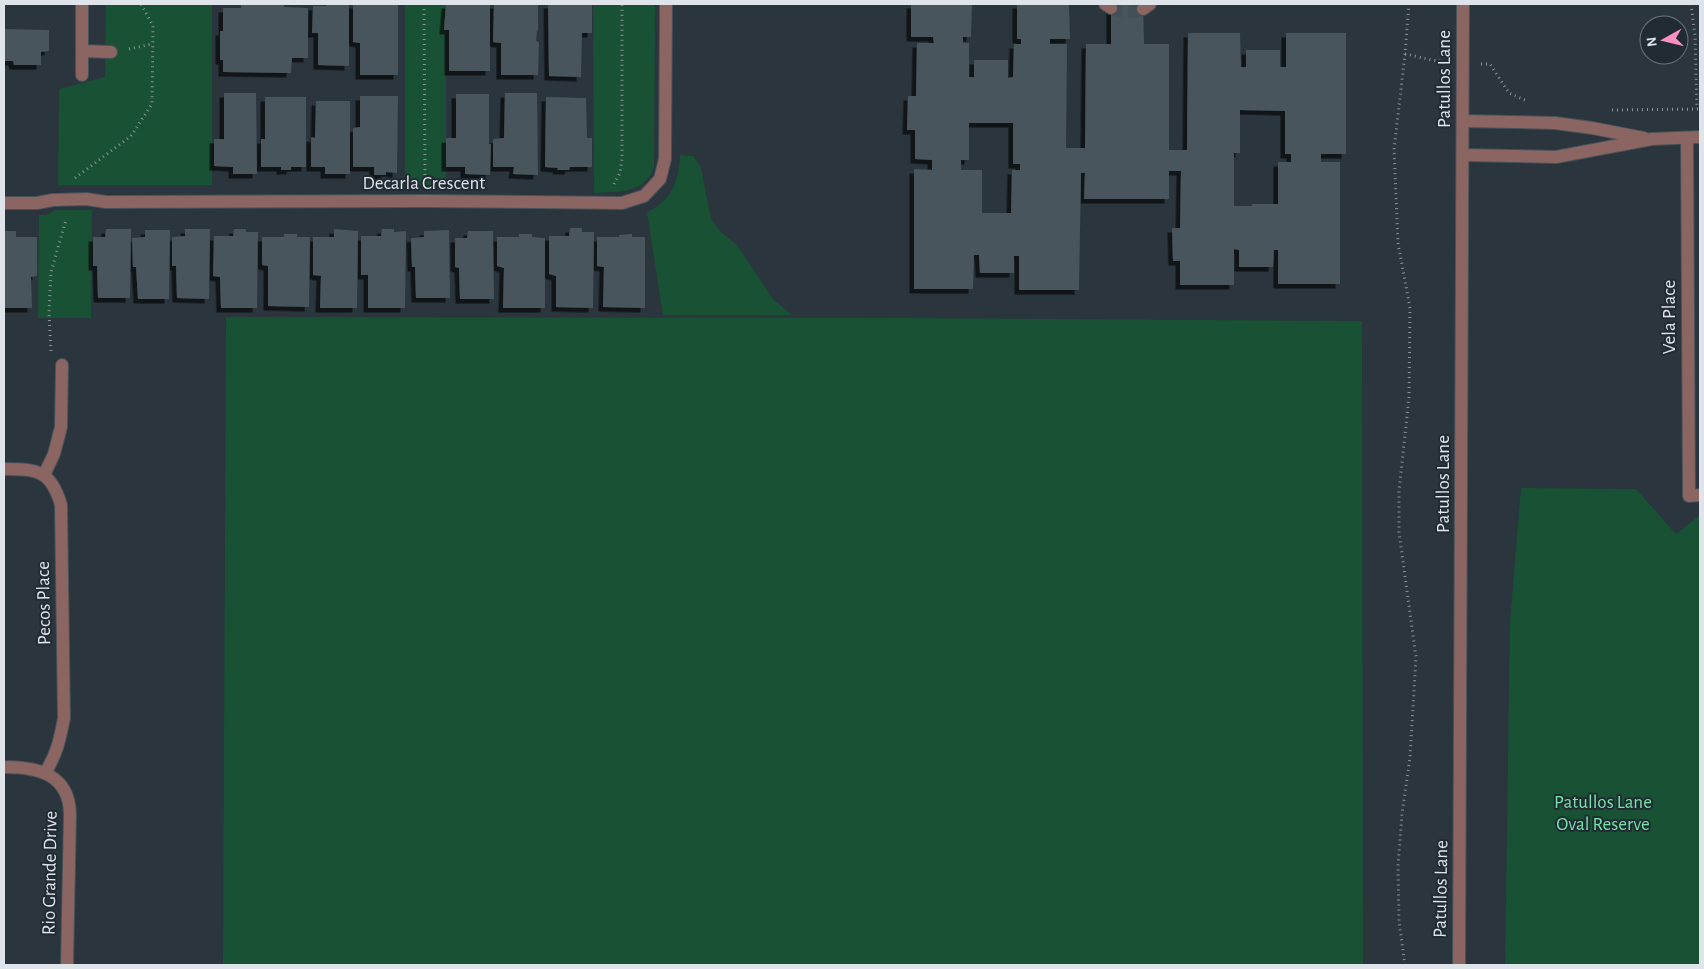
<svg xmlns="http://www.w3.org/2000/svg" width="1704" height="969" viewBox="0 0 1704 969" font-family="'Alegreya Sans',sans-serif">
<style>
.green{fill:#195134}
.building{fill:#49545d;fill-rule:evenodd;filter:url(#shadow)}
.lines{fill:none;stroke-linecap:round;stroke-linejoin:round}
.minor-tunnel{stroke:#454f57;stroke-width:12;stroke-dasharray:12 6;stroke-linecap:butt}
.minor-casing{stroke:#475159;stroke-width:14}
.path{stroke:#8a9399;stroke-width:3;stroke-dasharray:1 4;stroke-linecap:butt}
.minor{stroke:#8a6561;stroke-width:12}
.labels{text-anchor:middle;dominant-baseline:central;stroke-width:4;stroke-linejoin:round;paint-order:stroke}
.street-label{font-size:19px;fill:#dee4ea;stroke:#202b33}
.park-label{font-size:19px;fill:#75e4a6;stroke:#202b33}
</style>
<defs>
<filter id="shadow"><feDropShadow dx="-4.5" dy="4.5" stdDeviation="0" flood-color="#0009"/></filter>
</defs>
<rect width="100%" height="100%" fill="#2a353d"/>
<!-- green -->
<g class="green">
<polygon points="106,4 212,4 212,185 58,185 59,89 105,77"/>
<rect x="405" y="4" width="41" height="181"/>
<path d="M593 4H653L655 7 654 167C645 195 618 191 594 193Z"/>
<path d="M680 155 693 156 701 168 711 219 722 233 737 245 773 299 792 315H663L647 212C672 201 679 180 680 155Z"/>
<polygon points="55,210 92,210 91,318 38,318 39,215 46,215"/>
<polygon points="226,317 902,318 1362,321 1363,965 223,965"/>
<polygon points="1521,488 1636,489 1676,534 1700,515 1700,965 1505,965 1510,622"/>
</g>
<!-- building -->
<g class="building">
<polygon points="241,4 284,4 284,7 308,8 308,58 292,58 291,73 223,72 223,60 220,60 220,31 223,31 223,8 241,8"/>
<polygon points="327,4 349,4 349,66 318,65 318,33 312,33 313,6 326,6"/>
<polygon points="353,4 398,4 398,75 360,75 360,43 353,42"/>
<polygon points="446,4 490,4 490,71 449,71 449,30 444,30"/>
<polygon points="494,4 538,4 538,30 537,31 536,41 539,42 538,75 501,75 501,43 493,42"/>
<polygon points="548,4 592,4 592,33 582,33 581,77 549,76"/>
<path d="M911 4H972L971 37H963V43H969V77H974V60H1008V78L1013 77 1014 44H1021V39H1017V4H1069L1070 39H1050V44H1067L1066 148H1085L1086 44H1111V4H1143L1144 44H1169V150H1187L1188 33H1240L1241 67H1246V50H1280V67H1286V33H1346V154H1321V162H1340V284H1278V250H1274L1273 267H1239V250L1234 249V285H1180V261H1173L1172 228H1180L1181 171H1169V199H1084L1085 173H1081L1079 290H1019V256H1014V273H980L979 255H974L973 289H914V169L932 170V160L915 159V130H907L908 96H916L917 43H934L933 37H911ZM1240 110 1285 111V154H1291V162H1278V204H1252V206H1234V153H1240ZM969 123H1013V164H1020V170H1012L1011 213H982V170H961V160H969Z"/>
<polygon points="4,29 49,30 49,51 41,52 41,65 14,65 13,61 4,61"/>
<polygon points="224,93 256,93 257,174 233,174 233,167 214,166 214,139 224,139"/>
<polygon points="505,93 537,93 538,175 513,174 514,167 493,167 493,139 504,138"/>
<polygon points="456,94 489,94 489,144 491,144 490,175 465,174 465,167 446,167 446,138 456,138"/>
<polygon points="360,96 398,96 397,173 386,172 386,175 374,175 374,167 353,167 353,128 360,127"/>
<polygon points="265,97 306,97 306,167 291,167 291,170 281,170 281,167 261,167 261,139 265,139"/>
<polygon points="546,97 586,98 587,138 592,138 592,167 570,167 569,170 557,170 558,168 545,167"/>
<polygon points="316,101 350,101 350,174 325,174 325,167 311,167 311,137 315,138"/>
<polygon points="570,228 582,228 582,232 594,232 593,308 556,307 556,276 549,274 549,236 569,236"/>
<polygon points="106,229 131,229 130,298 98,298 97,266 93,266 93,237 105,237"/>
<polygon points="185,229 210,229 209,299 177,298 176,266 172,266 172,237 185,236"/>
<polygon points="234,229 246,229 246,232 258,232 257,308 221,308 220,277 213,276 214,236 233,236"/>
<polygon points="334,229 358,231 357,308 320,308 321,276 313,275 313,237 334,237"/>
<polygon points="382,229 394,229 394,232 406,231 405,308 368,308 368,275 361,275 361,236 381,236"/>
<polygon points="145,230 170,230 169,299 138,299 136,267 133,267 132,238 145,237"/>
<polygon points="449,230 450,298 416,298 415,267 412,267 411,238 424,237 424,231"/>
<polygon points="4,231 16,231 16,237 37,237 37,276 31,277 32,308 4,308"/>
<polygon points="468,231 493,231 494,299 460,299 459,268 455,267 455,238 467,238"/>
<polygon points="284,234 297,234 297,237 310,237 309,307 268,306 268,266 262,265 262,237 284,237"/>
<polygon points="519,234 532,234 532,237 545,238 545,308 503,308 504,268 497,266 497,237 519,237"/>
<polygon points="632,234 632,237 645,237 645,308 603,307 604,267 597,266 597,237 619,237 619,235"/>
</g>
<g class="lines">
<!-- minor-tunnel -->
<path class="minor-tunnel" d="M1111 8C1122 14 1132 13 1143 9"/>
<!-- minor casing -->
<g class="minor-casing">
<g id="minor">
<polyline points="82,4 82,75"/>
<polyline points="1105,4 1111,8"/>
<polyline points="1143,9 1150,4"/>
<polyline points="82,51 111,52"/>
<polyline points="1463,121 1555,123 1592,128 1644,138"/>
<polyline points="1687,138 1689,496 1700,495"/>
<polyline points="1463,155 1556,157 1652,139 1700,137"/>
<polyline points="4,203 37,203 53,200 86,199 106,202 425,201 622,203 644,196 660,179 665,159 666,4"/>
<path d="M4 469C37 469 51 470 61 505L64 718C60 739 57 754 45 773"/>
<polyline points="44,475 54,454 61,427 62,365"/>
<path d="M4 767C38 767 69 774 70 814L67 965"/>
<polyline points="1459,965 1463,4"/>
</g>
</g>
<!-- path -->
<g class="path">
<polyline points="424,4 425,182"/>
<polyline points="1691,4 1695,36 1697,109"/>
<polyline points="129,49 152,44"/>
<path d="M1405 54C1418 56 1430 61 1443 61"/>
<polyline points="1481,64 1490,64 1509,93 1527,101"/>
<polyline points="1612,110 1700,109"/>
<polyline points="75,178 131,136 152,104 153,26 141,4"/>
<polyline points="614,184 620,173 622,159 622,4"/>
<polyline points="51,351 49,313 51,272 66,220"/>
<polyline points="1405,965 1399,921 1398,866 1402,814 1410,757 1416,657 1399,532 1399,491 1409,397 1410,308 1398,243 1394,150 1405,54 1409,4"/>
</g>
<!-- minor -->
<use href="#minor" class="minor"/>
</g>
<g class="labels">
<!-- street labels -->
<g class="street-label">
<text transform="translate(1444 79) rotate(-90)">Patullos Lane</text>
<text x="424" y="183">Decarla Crescent</text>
<text transform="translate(1669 317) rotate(-90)">Vela Place</text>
<text transform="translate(1443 484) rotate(-90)">Patullos Lane</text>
<text transform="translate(44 603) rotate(-91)">Pecos Place</text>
<text transform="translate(50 873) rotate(-89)">Rio Grande Drive</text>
<text transform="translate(1441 889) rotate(-89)">Patullos Lane</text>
</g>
<!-- park labels -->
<g class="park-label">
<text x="1603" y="802">Patullos Lane<tspan x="1603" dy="22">Oval Reserve</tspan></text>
</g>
</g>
<!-- border -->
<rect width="1704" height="969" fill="none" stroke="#dee4ea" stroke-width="10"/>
<!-- north arrow -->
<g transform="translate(1664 40) rotate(262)"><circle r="24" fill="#202b33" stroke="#6c757c"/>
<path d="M0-4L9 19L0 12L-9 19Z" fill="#fc8fc1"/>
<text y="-8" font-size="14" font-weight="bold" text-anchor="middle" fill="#dee4ea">N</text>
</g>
</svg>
